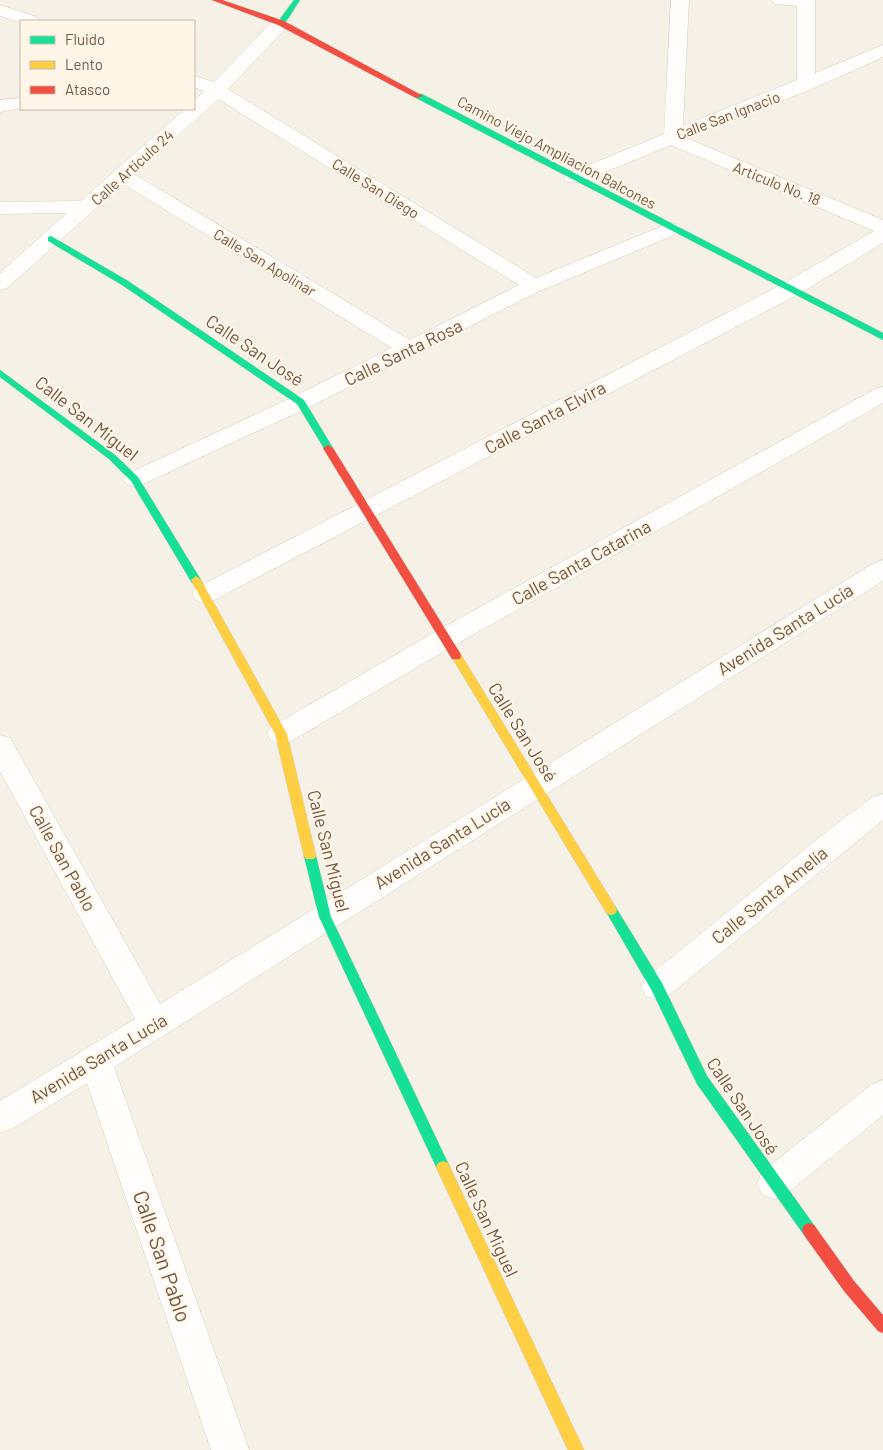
<svg xmlns="http://www.w3.org/2000/svg" width="883" height="1450" viewBox="0 0 883 1450" font-family="Barlow,sans-serif">
<style>
.lines{fill:none;stroke-linecap:round;stroke-linejoin:round}
.street-casing{stroke:#d7cec5;stroke-width:1}
.fast-casing{stroke:#d6cdc4;stroke-width:1}
.slow-casing{stroke:#d6cdc4;stroke-width:1}
.jam-casing{stroke:#d6cdc4;stroke-width:1}
.street{fill:#fefdfb;fill-rule:evenodd}
.fast{fill:#16e098;fill-rule:evenodd}
.slow{fill:#ffcf43;fill-rule:evenodd}
.jam{fill:#f24e42;fill-rule:evenodd}
.labels{text-anchor:middle;dominant-baseline:central;stroke-width:4;stroke-linejoin:round;paint-order:stroke}
.far-street-label{font-size:15px;fill:#735848;stroke:#fff6e7}
.street-label{font-size:18px;fill:#735848;stroke:#fff6e7}
.near-street-label{font-size:21px;fill:#735848;stroke:#fff6e7}
</style>
<rect width="100%" height="100%" fill="#f6f1e7"/>
<g class="lines">
<!-- street casing -->
<g class="street-casing">
<g id="street">
<polygon points="671,0 689,0 683,126 797,80 797,6 775,4 772,0 815,0 815,73 883,45 883,57 812,89 686,138 883,220 883,243 797,295 214,600 205,603 196,600 192,594 196,588 781,285 874,231 671,145 581,182 567,182 564,178 567,174 664,134"/>
<polygon points="0,5 37,17 40,21 21,21 21,23 0,16"/>
<path d="M281 18 287 19 290 23 287 27 228 89 536 278 665 225 672 223 679 225 682 229 679 233 542 290 309 407 143 484 135 487 127 484 123 479 127 474 293 397 392 348 123 184 7 288 0 290V273L67 213 0 214V202L81 201 185 109H194V101L204 91 194 87V76L214 82 275 19ZM218 99 519 285 410 340 134 174Z"/>
<polygon points="21,98 21,108 0,112 0,100"/>
<polygon points="883,387 883,403 453,646 291,741 281,744 271,741 267,734 271,727 435,632 875,389"/>
<polygon points="883,560 883,581 114,1067 249,1450 211,1450 87,1083 12,1129 0,1133 0,1101 135,1019 0,771 0,735 10,738 160,1004 874,563"/>
<polygon points="883,794 883,820 668,996 657,1000 646,996 641,987 646,978 840,821 873,797"/>
<polygon points="883,1080 883,1115 786,1194 774,1199 762,1194 757,1183 762,1172 871,1085"/>
</g>
</g>
<!-- fast casing -->
<g class="fast-casing">
<g id="fast">
<polygon points="294,0 300,0 284,25 278,25 277,23"/>
<polygon points="416,94 422,94 883,333 883,340 416,98"/>
<polygon points="51,236 128,281 304,400 333,448 331,450 325,450 297,404 122,285 48,241 48,237"/>
<polygon points="0,370 115,455 138,477 201,580 200,583 192,583 131,481 109,459 0,377"/>
<polygon points="310,851 314,853 316,856 331,917 448,1163 450,1167 448,1171 443,1173 438,1171 319,917 304,856 306,853"/>
<polygon points="611,905 615,906 662,983 707,1076 814,1225 816,1230 814,1235 809,1237 804,1235 697,1084 652,991 605,910 607,906"/>
</g>
</g>
<!-- slow casing -->
<g class="slow-casing">
<g id="slow">
<polygon points="196,576 201,580 287,734 316,856 314,859 306,859 304,856 275,734 191,580"/>
<polygon points="456,652 460,653 615,906 617,910 615,914 611,915 607,914 451,656"/>
<polygon points="443,1161 448,1163 584,1450 568,1450 436,1167 438,1163"/>
</g>
</g>
<!-- jam casing -->
<g class="jam-casing">
<g id="jam">
<polygon points="212,0 222,0 284,21 423,96 416,98 278,25"/>
<polygon points="328,445 333,448 460,653 461,656 460,659 452,659 323,448"/>
<polygon points="809,1223 814,1225 854,1281 883,1315 883,1333 878,1331 844,1291 804,1235 802,1230 804,1225"/>
</g>
</g>
<!-- street -->
<use href="#street" class="street"/>
<!-- fast -->
<use href="#fast" class="fast"/>
<!-- slow -->
<use href="#slow" class="slow"/>
<!-- jam -->
<use href="#jam" class="jam"/>
</g>
<g class="labels">
<!-- far-street labels -->
<g class="far-street-label">
<text transform="translate(728 115) rotate(-21)">Calle San Ignacio</text>
<text transform="translate(557 152) rotate(28)">Camino Viejo Ampliacion Balcones</text>
<text transform="translate(132 167) rotate(-42)">Calle Artículo 24</text>
<text transform="translate(777 183) rotate(22)">Articulo No. 18</text>
<text transform="translate(376 188) rotate(32)">Calle San Diego</text>
<text transform="translate(265 262) rotate(31)">Calle San Apolinar</text>
</g>
<!-- street labels -->
<g class="street-label">
<text transform="translate(255 350) rotate(34)">Calle San José</text>
<text transform="translate(403 352) rotate(-26)">Calle Santa Rosa</text>
<text transform="translate(545 417) rotate(-28)">Calle Santa Elvira</text>
<text transform="translate(87 418) rotate(38)">Calle San Miguel</text>
<text transform="translate(581 562) rotate(-29)">Calle Santa Catarina</text>
<text transform="translate(785 629) rotate(-32)">Avenida Santa Lucía</text>
<text transform="translate(523 732) rotate(58)">Calle San José</text>
<text transform="translate(442 843) rotate(-32)">Avenida Santa Lucía</text>
<text transform="translate(329 851) rotate(76)">Calle San Miguel</text>
<text transform="translate(63 858) rotate(61)">Calle San Pablo</text>
<text transform="translate(769 895) rotate(-39)">Calle Santa Amelía</text>
<text transform="translate(98 1058) rotate(-31)">Avenida Santa Lucía</text>
<text transform="translate(743 1106) rotate(56)">Calle San José</text>
<text transform="translate(487 1219) rotate(65)">Calle San Miguel</text>
</g>
<!-- near-street labels -->
<g class="near-street-label">
<text transform="translate(163 1256) rotate(71)">Calle San Pablo</text>
</g>
</g>
<!-- legend -->
<rect x="20" y="20" width="175" height="90" fill="#fff6e7" stroke="#c7b7a7"/>
<rect x="30" y="36" width="25" height="8" fill="#16e098" stroke="#c7b7a7"/>
<text x="65" y="45" font-size="15" fill="#735848">Fluido</text>
<rect x="30" y="61" width="25" height="8" fill="#ffcf43" stroke="#c7b7a7"/>
<text x="65" y="70" font-size="15" fill="#735848">Lento</text>
<rect x="30" y="86" width="25" height="8" fill="#f24e42" stroke="#c7b7a7"/>
<text x="65" y="95" font-size="15" fill="#735848">Atasco</text>
</svg>
